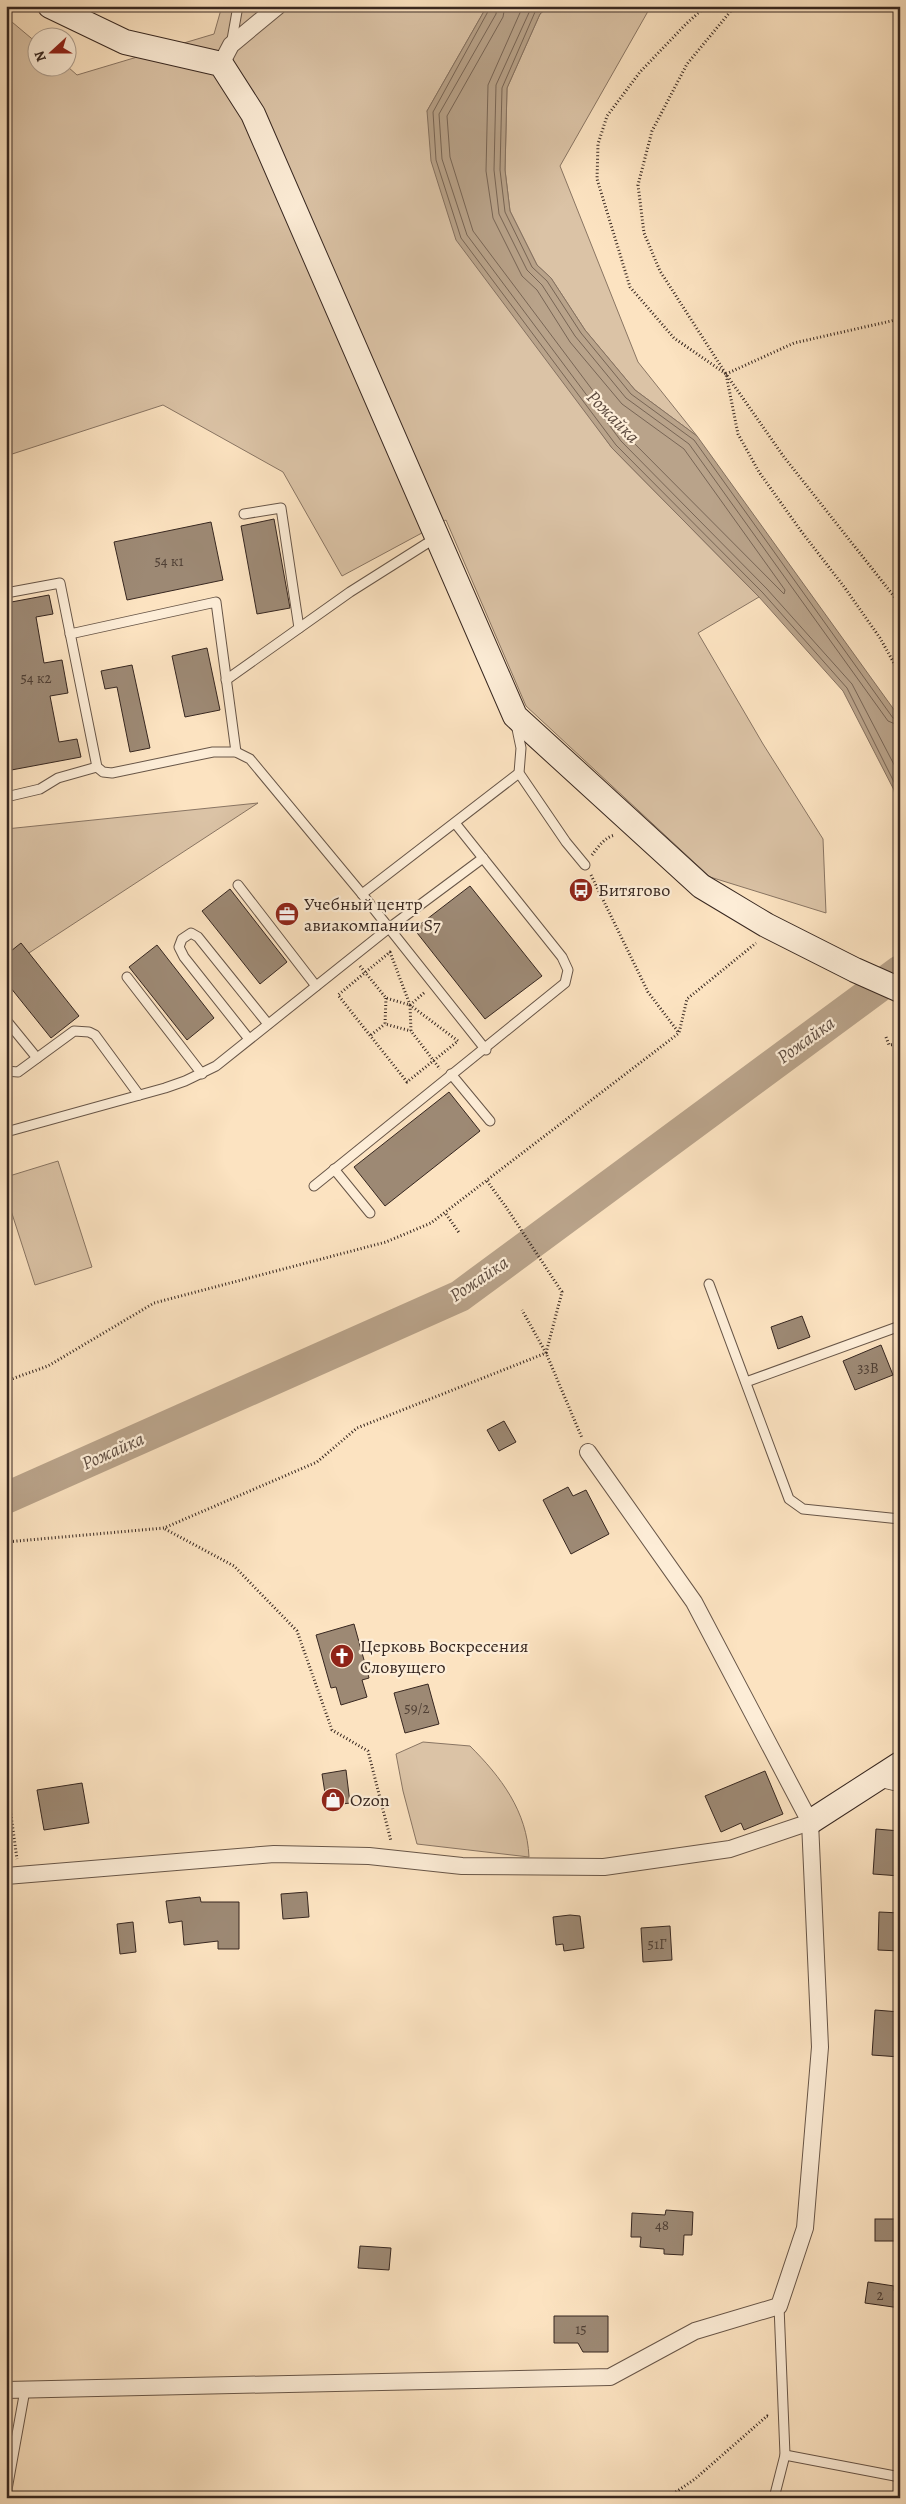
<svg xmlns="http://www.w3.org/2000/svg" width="906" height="2504" viewBox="0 0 906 2504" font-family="Alegreya,serif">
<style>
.green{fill:#dbc3a6;stroke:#897563}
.water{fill:#b9a38a;stroke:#857160}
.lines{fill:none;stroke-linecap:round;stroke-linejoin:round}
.shore{stroke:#786555;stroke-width:1}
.river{stroke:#b9a38a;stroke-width:32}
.building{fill:#9d8974;stroke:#372720}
.lane-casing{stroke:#685648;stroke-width:11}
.street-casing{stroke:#685648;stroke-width:18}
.secondary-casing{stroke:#372720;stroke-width:26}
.path{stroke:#372720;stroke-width:3;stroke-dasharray:1 2.5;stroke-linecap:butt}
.lane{stroke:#fdedd7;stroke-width:9}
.street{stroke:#fdedd7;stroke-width:16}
.secondary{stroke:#fdedd7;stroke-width:24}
.labels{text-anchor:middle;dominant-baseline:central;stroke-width:4.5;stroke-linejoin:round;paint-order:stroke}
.number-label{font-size:15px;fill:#504035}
.poi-label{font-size:18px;fill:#372720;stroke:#fdedd7;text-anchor:start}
.water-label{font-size:19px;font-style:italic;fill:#5e4c40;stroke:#fdedd7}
</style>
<rect width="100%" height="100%" fill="#fce3c1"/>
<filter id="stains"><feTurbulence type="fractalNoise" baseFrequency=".004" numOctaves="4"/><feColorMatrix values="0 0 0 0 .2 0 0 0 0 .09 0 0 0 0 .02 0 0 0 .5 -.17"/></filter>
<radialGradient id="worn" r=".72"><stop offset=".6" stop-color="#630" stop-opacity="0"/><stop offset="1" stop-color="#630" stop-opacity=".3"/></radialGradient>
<!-- green -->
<g class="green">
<polygon points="222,6 487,6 427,111 551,363 612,448 759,597 698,633 763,744 823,839 826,913 710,877 526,706 446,520 342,576 283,472 163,405 6,456 6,17 37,43 38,68 68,67 77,75 214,34"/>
<polygon points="549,6 651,6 560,166 638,362 697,436 635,390 585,330 551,278 537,265 510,211 505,170 507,88 540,14"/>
<polygon points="258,803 6,968 6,829"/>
<polygon points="58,1161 92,1267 35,1285 6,1195 6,1177"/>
<path d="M423 1742 470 1746C501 1777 527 1811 529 1857L417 1844 403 1791 396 1754Z"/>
</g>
<!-- water -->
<polygon class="water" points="487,6 549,6 540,14 507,88 505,170 510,211 537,265 551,278 585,330 635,390 697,436 900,718 900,823 894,790 843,691 759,597 612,448 456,240 431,161 427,111"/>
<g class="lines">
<!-- shore -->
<g class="shore">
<polyline points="491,6 433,112 436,160 461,238 616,445 763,593 847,688 900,794"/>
<polyline points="497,6 496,14 439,114 442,159 467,235 621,441 767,589 852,684 900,776"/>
<polyline points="505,6 503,17 447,116 450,157 473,231 627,436 784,594 785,590 684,449 622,404 570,342 537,290 522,276 493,218 486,171 488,85 523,6"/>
<polyline points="532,6 496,85 494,170 499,214 527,270 542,285 575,336 626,398 689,444 888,721 900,726"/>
<polyline points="541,6 535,12 502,88 500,170 505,212 532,267 547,281 581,333 631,394 694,440 893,718 900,720"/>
</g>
<!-- river -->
<polyline class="river" points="6,1498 460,1296 900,971"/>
</g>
<!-- building -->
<g class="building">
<polygon points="274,519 290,608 257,614 241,526"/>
<polygon points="211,522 223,580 127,600 114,542"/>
<polygon points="49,595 53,614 36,617 44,663 62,660 68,693 50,696 59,742 77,739 81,757 6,771 6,603"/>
<polygon points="207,648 220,710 185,717 172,656"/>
<polygon points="132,665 150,748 130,752 117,687 105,689 101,671"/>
<polygon points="470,886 542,976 485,1019 414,929"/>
<polygon points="230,889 287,962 260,984 202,911"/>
<polygon points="21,943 79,1016 51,1038 6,982 6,955"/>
<polygon points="157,945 214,1018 187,1040 129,967"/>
<polygon points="449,1092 480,1131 385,1206 354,1167"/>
<polygon points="802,1316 810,1337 778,1349 771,1327"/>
<polygon points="881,1345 893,1375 855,1390 843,1361"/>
<polygon points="504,1421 516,1442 499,1451 487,1430"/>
<polygon points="568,1487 573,1496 586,1490 609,1534 571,1554 543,1500"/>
<polygon points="354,1624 369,1678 362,1680 367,1697 341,1705 336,1687 331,1688 316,1635"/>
<polygon points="428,1684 439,1724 405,1733 394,1693"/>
<polygon points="346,1770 350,1803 327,1806 322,1774"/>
<polygon points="765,1771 783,1814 744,1830 741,1823 721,1832 705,1796"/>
<polygon points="82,1783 89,1823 44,1830 37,1790"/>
<polygon points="876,1829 900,1831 900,1876 873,1874"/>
<polygon points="307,1892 309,1917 283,1919 281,1894"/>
<polygon points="200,1897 201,1902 239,1902 239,1949 218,1949 218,1941 184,1945 182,1921 169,1923 166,1901"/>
<polygon points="879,1912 900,1913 900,1951 878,1950"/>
<polygon points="570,1915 580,1916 584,1948 564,1951 563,1944 556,1945 553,1917"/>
<polygon points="133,1922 136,1952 120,1954 117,1924"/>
<polygon points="670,1926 672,1960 643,1962 641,1928"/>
<polygon points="875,2010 900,2012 900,2057 872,2055"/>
<polygon points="666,2210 693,2212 692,2235 684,2235 683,2255 664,2254 664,2249 640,2247 641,2237 631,2237 632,2213 665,2215"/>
<rect x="875" y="2219" width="25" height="22"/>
<polygon points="360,2246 391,2248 389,2270 358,2268"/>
<polygon points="868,2282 894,2286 894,2291 900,2291 900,2308 865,2303"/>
<polygon points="554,2316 608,2316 608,2352 583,2352 578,2343 554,2343"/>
</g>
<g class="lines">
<!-- lane casing -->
<g class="lane-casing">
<g id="lane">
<polyline points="231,45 238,6"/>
<polyline points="244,514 281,508 299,628"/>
<polyline points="6,593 60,583 97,767 103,772 112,773 213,752 236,752 250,759 362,894 519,773"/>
<polyline points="70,634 216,602 236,752"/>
<polyline points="226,680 350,592 437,537"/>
<polyline points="516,724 521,748 519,773 566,842 585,865"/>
<polyline points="6,797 40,789 58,778 97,767"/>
<polyline points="238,885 316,986"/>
<polyline points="362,894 486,1050"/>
<polyline points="127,977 202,1074"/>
<polyline points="6,1020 37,1058"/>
<polyline points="249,1039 184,957 179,947 182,939 191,933 198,937 268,1024"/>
<polyline points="6,1071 18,1072 74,1031 89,1032 95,1035 139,1095"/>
<polyline points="451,1074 490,1121"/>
<polyline points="6,1132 165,1088 185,1081 216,1066 389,928 483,858"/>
<polyline points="334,1169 370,1213"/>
<polyline points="314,1186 565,983 568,970 562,957 455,823"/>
<polyline points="709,1284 789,1499 803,1509 900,1519"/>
<polyline points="746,1382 900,1326"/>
<polyline points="879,1782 900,1787"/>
<polyline points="785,2455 900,2477"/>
<polyline points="6,2495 25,2390"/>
<polyline points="774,2498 785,2455 779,2306"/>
</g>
</g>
<!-- street casing -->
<g class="street-casing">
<g id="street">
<polyline points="221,64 231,45 278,6"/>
<polyline points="6,1876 274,1854 369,1856 462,1866 604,1867 730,1849 810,1822"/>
<polyline points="6,2390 610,2377 695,2331 779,2306 805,2228 820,2047 810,1822 694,1602 588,1452"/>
</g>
</g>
<!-- secondary casing -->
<g class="secondary-casing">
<g id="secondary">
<polyline points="50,6 125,42 221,64 253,114 515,716 701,886 766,925 855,970 900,990"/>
<polyline points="810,1822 900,1764"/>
</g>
</g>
<!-- path -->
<g class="path">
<polyline points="706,6 686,24 640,72 607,116 598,144 597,179 630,287 674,338 726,374 784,457 900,604"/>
<polyline points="735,6 687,64 652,131 638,185 644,233 660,271 726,374 738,434 759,472 801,531 845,588 880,638 900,674"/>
<polyline points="726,374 794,343 900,319"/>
<path d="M592 855C598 847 605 837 615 835"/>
<polyline points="591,875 648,992 679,1033"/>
<polygon points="390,952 410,1005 458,1041 407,1082 338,995"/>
<polyline points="360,966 386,998 410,1005 411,1031 440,1069"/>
<polyline points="386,998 385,1024 411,1031"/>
<polyline points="410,1005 425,992"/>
<polyline points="371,1035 385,1024"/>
<polyline points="886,1037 889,1045 900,1044"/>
<polyline points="487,1181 506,1207 562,1292 546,1353 582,1438"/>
<polyline points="446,1214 460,1234"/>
<polyline points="6,1381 48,1366 154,1303 386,1242 431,1223 679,1033 687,999 756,943"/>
<polyline points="165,1529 234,1566 297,1631 332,1730 368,1751 391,1841"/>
<polyline points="6,1542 164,1528 317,1462 357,1428 546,1353 522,1310"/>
<polyline points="6,1779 17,1859"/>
<polyline points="667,2498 695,2479 767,2416 770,2417"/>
</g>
<!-- lane -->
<use href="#lane" class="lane"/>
<!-- street -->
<use href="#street" class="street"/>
<!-- secondary -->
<use href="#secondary" class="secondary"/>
</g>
<!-- icons -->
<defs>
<g id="bus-disc" transform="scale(1.25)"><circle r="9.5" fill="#8f2418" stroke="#fdedd7"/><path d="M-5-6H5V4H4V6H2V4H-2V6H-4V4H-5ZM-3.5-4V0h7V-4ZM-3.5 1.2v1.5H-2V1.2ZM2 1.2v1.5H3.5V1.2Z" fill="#fff"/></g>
<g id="office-disc" transform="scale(1.25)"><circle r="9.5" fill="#8f2418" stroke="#fdedd7"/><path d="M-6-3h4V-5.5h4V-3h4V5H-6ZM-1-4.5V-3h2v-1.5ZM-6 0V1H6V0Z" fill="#fff"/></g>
<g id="church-disc" transform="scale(1.25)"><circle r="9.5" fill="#8f2418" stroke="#fdedd7"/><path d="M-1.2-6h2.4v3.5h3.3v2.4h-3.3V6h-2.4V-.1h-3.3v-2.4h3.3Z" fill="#fff"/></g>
<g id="shop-disc" transform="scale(1.25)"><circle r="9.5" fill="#8f2418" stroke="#fdedd7"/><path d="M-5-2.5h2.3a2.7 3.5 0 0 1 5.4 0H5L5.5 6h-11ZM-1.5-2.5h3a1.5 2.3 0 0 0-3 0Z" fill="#fff"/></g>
</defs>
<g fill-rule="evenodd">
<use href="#bus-disc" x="581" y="890"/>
<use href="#office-disc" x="287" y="914"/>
<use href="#church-disc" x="342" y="1656"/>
<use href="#shop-disc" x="333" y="1800"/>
</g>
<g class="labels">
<!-- number labels -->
<g class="number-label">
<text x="169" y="561">54 к1</text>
<text x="36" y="678">54 к2</text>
<text x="868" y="1368">33В</text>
<text x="417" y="1708">59/2</text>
<text x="657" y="1944">51Г</text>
<text x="662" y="2225">48</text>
<text x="880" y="2295">2</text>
<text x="581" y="2329">15</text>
</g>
<!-- poi labels -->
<g class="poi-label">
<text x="598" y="890">Битягово</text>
<text x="304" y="904">Учебный центр<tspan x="304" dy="21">авиакомпании S7</tspan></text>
<text x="360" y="1646">Церковь Воскресения<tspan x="360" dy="21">Словущего</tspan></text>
<text x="350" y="1800">Ozon</text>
</g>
<!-- water labels -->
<g class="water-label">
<text transform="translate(613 417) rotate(45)">Рожайка</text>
<text transform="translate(806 1040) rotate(-36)">Рожайка</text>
<text transform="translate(479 1279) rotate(-34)">Рожайка</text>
<text transform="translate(113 1451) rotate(-24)">Рожайка</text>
</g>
</g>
<!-- margin -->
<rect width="906" height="2504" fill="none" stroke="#fce3c1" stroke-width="25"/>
<rect x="8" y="8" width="891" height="2489" fill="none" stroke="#372720" stroke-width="2.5"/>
<rect x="12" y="12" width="881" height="2479" fill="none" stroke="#372720"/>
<!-- north arrow -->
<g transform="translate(52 52) rotate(249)"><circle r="24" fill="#fdedd7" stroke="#ae9e8e"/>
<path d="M0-4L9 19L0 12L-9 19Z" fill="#8f2418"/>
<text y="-8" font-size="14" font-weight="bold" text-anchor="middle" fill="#372720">N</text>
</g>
<rect width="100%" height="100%" filter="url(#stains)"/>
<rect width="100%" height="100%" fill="url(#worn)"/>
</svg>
